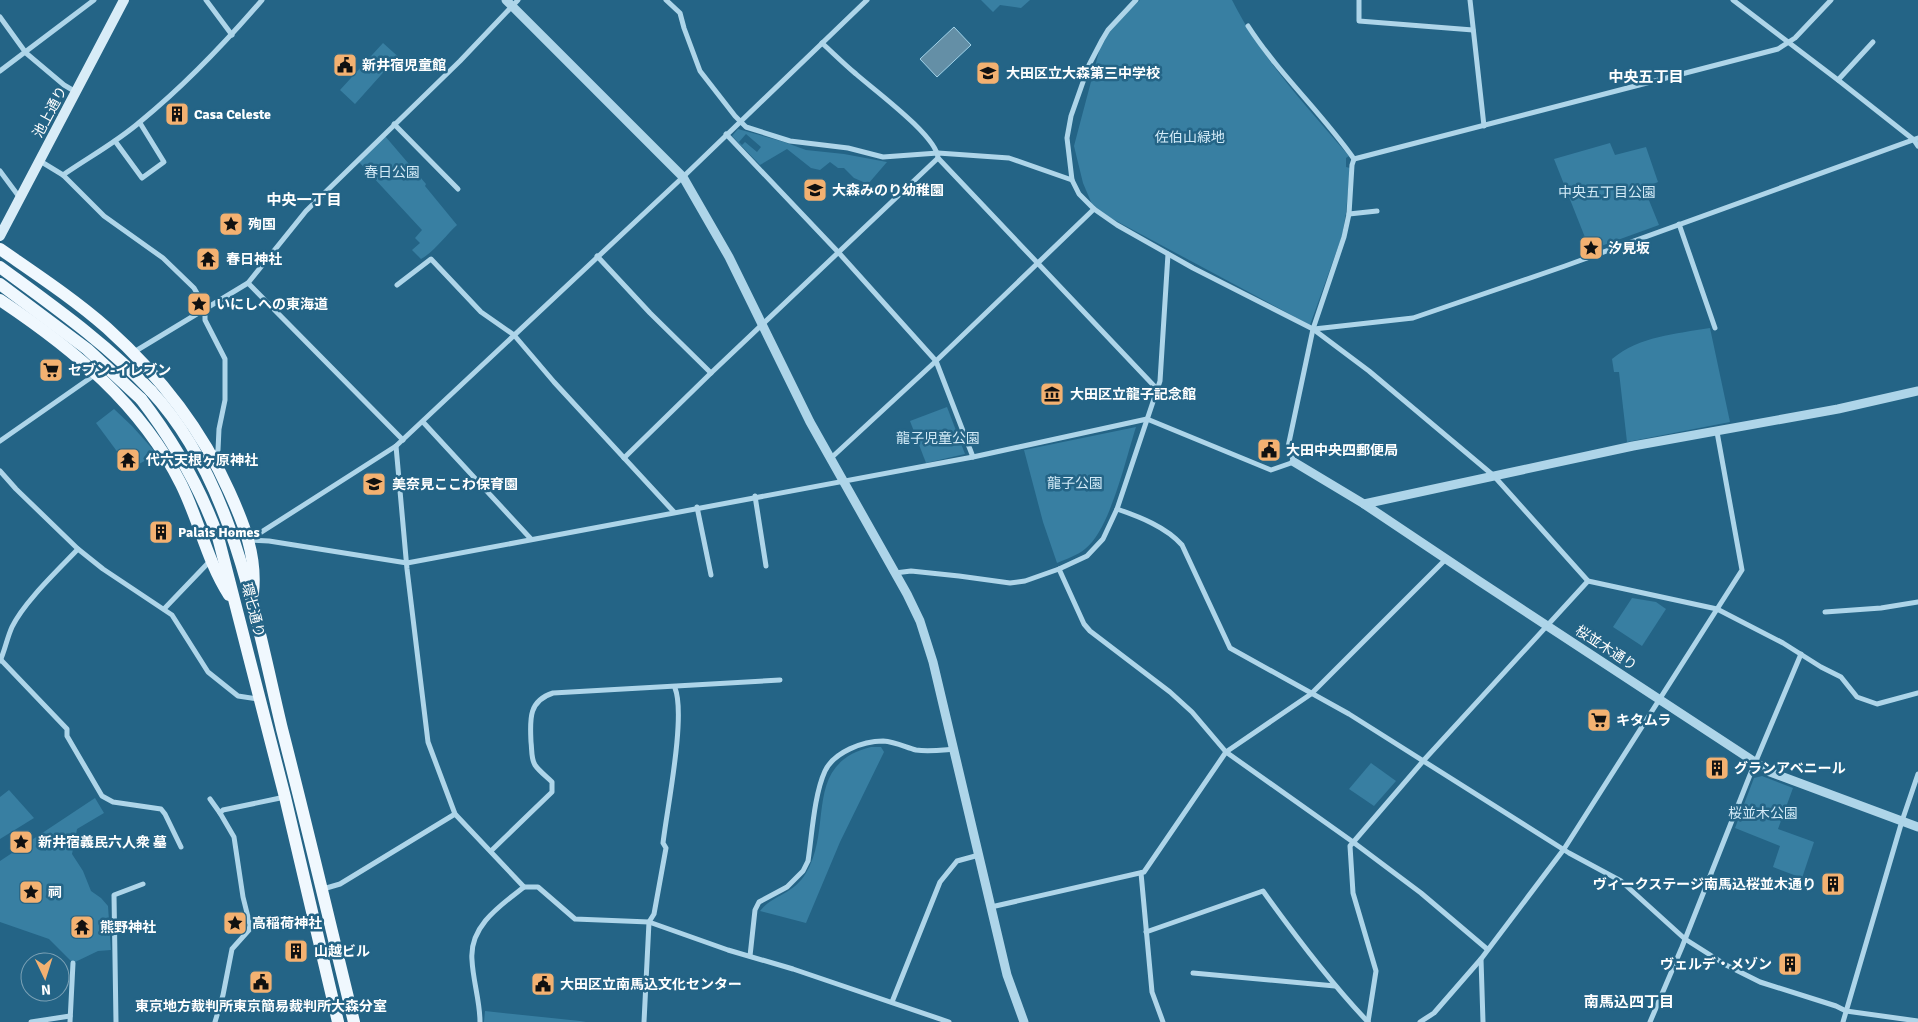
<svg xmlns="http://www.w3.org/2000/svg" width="1918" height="1022" viewBox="0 0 1918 1022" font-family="Signika,'Noto Sans JP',sans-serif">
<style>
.green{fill:#387fa2;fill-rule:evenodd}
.water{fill:#648fa6;stroke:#a2d3e9}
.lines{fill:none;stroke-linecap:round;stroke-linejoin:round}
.minor{stroke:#aed5e9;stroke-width:5}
.tertiary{stroke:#aed5e9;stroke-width:9}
.secondary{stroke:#d8ecf7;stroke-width:10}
.primary{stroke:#f0f8fe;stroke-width:12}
.primary-bridge{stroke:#f0f8fe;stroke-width:12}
.labels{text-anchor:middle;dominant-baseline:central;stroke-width:5;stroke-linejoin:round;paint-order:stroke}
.poi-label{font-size:14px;font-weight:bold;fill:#fff;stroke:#246486;text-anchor:start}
.street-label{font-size:14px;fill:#fff;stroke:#246486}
.park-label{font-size:14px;fill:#d2eaf7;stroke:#246486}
.neighbourhood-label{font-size:15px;font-weight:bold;fill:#fff;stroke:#246486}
</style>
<rect width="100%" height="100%" fill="#246486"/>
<!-- green -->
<g class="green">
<polygon points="981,0 1030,0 1021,8 1000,5 993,12"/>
<path d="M1140 0H1232C1261 58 1307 107 1349 156L1346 158V167L1350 168 1346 213 1342 236 1310 325 1094 209 1083 183 1074 146 1102 40 1108 30Z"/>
<polygon points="383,43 403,61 394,71 389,66 355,104 340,90"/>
<path d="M738 129 784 142 806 150 844 154 887 162 868 184 854 178 844 168H838L830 162 820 170 811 168 787 149 760 165 732 136ZM746 134 761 147 757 152 745 142 742 145 739 142Z"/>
<path d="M385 136 426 184 425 186 457 225C445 236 435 251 421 259L412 250 420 243 415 238 422 230 359 162Z"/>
<polygon points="1610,143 1615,155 1646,147 1658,182 1644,188 1659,225 1590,250 1554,159"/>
<path d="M1710 328 1730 422 1627 442 1619 372H1614L1612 359C1640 336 1675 334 1710 328Z"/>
<polygon points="947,407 965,454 926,463 910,421"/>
<polygon points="114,409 132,426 157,454 130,469 96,423"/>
<path d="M1136 427C1126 458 1110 530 1085 549 1078 555 1066 559 1057 563L1043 522 1024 450Z"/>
<polygon points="1632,598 1656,602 1666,609 1642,646 1613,627"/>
<path d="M871 747H881L884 752 840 842 806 923 760 911C772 895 793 895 806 873 834 827 802 764 871 747Z"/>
<polygon points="1371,763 1396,781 1374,806 1349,789"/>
<polygon points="1762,776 1793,788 1778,829 1814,842 1802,878 1773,867 1780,846 1735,828 1754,778"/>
<polygon points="9,790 34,818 0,839 0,797"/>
<polygon points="95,798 104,813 77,829 72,854 83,871 91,891 101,898 108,906 111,950 98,951 73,963 49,939 0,922 0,861"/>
<polygon points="485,1011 580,1021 586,1022 484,1022"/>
</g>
<!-- water -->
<polygon class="water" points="954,27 971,45 937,77 920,59"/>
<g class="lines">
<!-- minor -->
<g class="minor">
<polyline points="206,0 232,35"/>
<polyline points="666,0 680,13 684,28 700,71 735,116 746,127 790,141 848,148 883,157 938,153 1009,158 1072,180"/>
<polyline points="867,0 683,177 396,446 249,540 269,541 407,563 973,457 1147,419 1271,470 1294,462 1288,447 1313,329 1344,237 1349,214 1352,165 1354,159"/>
<polyline points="1136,0 1108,30 1102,40 1089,65 1071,116 1067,138 1072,180 1079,194 1094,209 1117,225 1193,268 1313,329 1369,371 1494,476 1588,581 1717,609 1783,643 1821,667 1841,677 1857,697 1877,704 1918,693"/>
<polyline points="1359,0 1359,21 1473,30"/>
<polyline points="1470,0 1484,126"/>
<polyline points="1733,0 1838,80 1914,140 1918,146"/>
<polyline points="0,17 26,53 64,85 76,92"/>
<path d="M1248 26C1279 74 1321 112 1354 159"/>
<path d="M822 43C833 53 844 64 856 74 874 90 937 136 938 158L1157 389"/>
<polyline points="0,71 94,0"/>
<polyline points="1838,80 1873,42"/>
<polyline points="394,124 458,189"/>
<polyline points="726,134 839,253 936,361 973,457"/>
<polyline points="115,141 142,178 164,162 140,123"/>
<polyline points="1354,159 1778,49 1795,38 1831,0"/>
<polyline points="40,161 63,175 104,216 163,258 194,288 202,302 205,309 205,320 225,359 225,400 219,429 218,450 213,458"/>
<polyline points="0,171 20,198"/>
<path d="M63 175C89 157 117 142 141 121 185 85 225 43 262 0"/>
<polyline points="1349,214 1377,211"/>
<polyline points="1679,224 1715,328"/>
<polyline points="597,256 650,313 711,373"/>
<polyline points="248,283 403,440"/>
<polyline points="397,285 431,259 481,312 514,335 554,382 674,512"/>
<polyline points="1314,329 1413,318 1565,266 1918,138"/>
<polyline points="134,352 248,283 306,211 460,61 518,0"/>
<polyline points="423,422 531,539"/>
<polyline points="0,441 96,374"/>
<polyline points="396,446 407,569 428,742 455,814 524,887 538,887 575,919 649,922 728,950 793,969 949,1022"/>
<polyline points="624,458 711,373 938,158"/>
<polyline points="830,459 936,361 1094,209"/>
<polyline points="0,471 16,489 78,549 103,569 172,615 208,672 238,696 258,699"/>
<polyline points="755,496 766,566"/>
<polyline points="697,507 711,575"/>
<path d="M1117 509C1140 517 1166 527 1182 545L1230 648 1349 714 1569 853 1621 881 1685 939 1726 965 1760 982 1836 1006 1846 1011 1918 1021"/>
<polyline points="1059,569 1084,624 1090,631 1170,692 1192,712 1226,752 1353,842 1421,893 1487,949"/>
<polyline points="895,573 911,571 959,576 1010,583 1025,581 1059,569 1087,556 1103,539 1117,509 1160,381 1168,254"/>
<polyline points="164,609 210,561"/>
<polyline points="1825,612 1881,608 1918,602"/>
<polyline points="1,660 67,729 67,736 102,796 113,802 161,809 165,814 181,847"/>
<path d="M0 661C5 650 7 638 12 627 24 602 58 570 78 549"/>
<polyline points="210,799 220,813"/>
<path d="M491 851 552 792V782C547 777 539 771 535 765 531 759 532 749 531 742 530 720 528 701 553 693L780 680"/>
<polyline points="1141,873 1152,992 1163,1022"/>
<polyline points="323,889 340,884 455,814"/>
<polyline points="991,907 1144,872 1226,752 1311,694 1446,559"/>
<path d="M1146 932 1263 891C1296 937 1329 981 1368 1022"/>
<path d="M750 956 755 910 759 902 787 887 803 871 808 861C812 835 814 795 825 771 834 752 863 741 883 741 896 742 905 747 916 750 929 752 942 750 955 749"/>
<polyline points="1193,973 1335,986"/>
<polyline points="892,1002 940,882 957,861 979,855"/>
<polyline points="31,1022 70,1016"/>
<polyline points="70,1022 73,963"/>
<polyline points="116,1022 114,895 143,884"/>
<polyline points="215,1022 223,995 232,949 249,930 250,925 243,897 234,837 220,813 223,810 285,797"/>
<path d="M480 1022C480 1001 473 981 472 960 469 926 501 905 524 887"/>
<path d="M644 1022 649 922 654 914 666 848 663 843C667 809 686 716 675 688"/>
<polyline points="1368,1022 1376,971 1353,893 1350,846 1424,760 1588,581"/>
<polyline points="1420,1022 1434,1013 1481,959"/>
<polyline points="1483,1022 1481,959 1564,849 1742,570 1717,432"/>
<polyline points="1650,1022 1682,947 1750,775 1801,654"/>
<polyline points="1843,1022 1902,821 1918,774"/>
</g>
<!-- tertiary -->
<g class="tertiary">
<polyline points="506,0 683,177 729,257 810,422 907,594 920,621 933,662 1007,975 1024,1022"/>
<polyline points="1294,462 1364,504 1479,581 1770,772 1918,827"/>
<polyline points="1364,504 1633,446 1838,409 1918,391"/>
</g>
<!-- secondary -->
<polyline class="secondary" points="0,236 124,0"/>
<!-- primary -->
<g class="primary">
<path d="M0 249C36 274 74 299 107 328 158 374 201 428 229 491 244 524 257 556 253 593"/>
<path d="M0 300C72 348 141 404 181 484 199 520 207 561 229 595"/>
<path d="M151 391C233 479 255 616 282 729 307 826 330 924 354 1022"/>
<path d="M141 399C174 442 200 487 218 537L285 797 338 1022"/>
</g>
<!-- primary-bridge -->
<g class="primary-bridge">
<path d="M0 267C53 306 106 343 151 391"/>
<polyline points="0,284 87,349 141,399"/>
</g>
</g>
<!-- icons -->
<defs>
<g id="civic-square" transform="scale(1.25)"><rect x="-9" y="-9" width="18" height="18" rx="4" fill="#f3b171" stroke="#246486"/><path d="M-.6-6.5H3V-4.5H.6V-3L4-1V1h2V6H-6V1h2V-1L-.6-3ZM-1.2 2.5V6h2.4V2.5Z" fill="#111"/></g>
<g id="school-square" transform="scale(1.25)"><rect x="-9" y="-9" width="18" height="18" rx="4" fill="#f3b171" stroke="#246486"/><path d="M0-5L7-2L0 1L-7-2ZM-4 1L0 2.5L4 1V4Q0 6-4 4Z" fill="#111"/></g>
<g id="building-square" transform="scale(1.25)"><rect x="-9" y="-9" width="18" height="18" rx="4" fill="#f3b171" stroke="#246486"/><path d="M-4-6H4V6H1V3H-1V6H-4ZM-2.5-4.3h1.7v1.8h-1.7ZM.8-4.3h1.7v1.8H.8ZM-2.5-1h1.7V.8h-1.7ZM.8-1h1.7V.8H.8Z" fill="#111"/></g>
<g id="sight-square" transform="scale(1.25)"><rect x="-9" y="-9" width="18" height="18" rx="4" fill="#f3b171" stroke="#246486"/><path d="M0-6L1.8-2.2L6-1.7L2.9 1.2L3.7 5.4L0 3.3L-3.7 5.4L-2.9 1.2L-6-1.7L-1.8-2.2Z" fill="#111"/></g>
<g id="temple-square" transform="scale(1.25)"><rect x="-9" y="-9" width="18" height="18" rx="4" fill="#f3b171" stroke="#246486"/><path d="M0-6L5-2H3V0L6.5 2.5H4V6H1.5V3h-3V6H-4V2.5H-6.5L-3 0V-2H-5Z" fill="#111"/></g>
<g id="supermarket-square" transform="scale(1.25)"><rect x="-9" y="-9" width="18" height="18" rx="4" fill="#f3b171" stroke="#246486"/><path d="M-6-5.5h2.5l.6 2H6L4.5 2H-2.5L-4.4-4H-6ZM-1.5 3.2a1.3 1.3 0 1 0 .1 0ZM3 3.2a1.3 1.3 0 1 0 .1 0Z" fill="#111"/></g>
<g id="museum-square" transform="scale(1.25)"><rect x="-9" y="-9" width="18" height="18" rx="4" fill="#f3b171" stroke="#246486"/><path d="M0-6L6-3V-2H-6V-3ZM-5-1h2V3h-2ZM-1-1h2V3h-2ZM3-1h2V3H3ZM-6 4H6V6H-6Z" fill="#111"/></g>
</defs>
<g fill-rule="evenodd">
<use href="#civic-square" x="345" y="65"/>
<use href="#school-square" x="988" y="73"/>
<use href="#building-square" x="177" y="114"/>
<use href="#school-square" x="815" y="190"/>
<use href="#sight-square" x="231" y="224"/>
<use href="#sight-square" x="1591" y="248"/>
<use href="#temple-square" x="208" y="259"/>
<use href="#sight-square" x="199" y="304"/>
<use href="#supermarket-square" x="51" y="370"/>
<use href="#museum-square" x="1052" y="394"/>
<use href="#civic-square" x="1269" y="450"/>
<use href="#temple-square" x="128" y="460"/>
<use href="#school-square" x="374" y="484"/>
<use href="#building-square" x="161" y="532"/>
<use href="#supermarket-square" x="1599" y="720"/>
<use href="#building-square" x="1717" y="768"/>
<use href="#sight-square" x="21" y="842"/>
<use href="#building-square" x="1833" y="884"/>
<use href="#sight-square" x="31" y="892"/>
<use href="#sight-square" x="235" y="923"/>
<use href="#temple-square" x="82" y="927"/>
<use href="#building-square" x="296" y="951"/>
<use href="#building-square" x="1790" y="964"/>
<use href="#civic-square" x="261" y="982"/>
<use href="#civic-square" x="543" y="984"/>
</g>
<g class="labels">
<!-- poi labels -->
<g class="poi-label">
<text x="362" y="65">新井宿児童館</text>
<text x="1006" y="73">大田区立大森第三中学校</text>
<text x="194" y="114">Casa Celeste</text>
<text x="832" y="190">大森みのり幼稚園</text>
<text x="248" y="224">殉国</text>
<text x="1608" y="248">汐見坂</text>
<text x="226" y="259">春日神社</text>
<text x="216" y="304">いにしへの東海道</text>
<text x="68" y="370">セブン-イレブン</text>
<text x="1070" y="394">大田区立龍子記念館</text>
<text x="1286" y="450">大田中央四郵便局</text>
<text x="146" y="460">代六天根ヶ原神社</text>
<text x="392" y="484">美奈見ここわ保育園</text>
<text x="178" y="532">Palais Homes</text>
<text x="1616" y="720">キタムラ</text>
<text x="1734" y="768">グランアベニール</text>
<text x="38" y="842">新井宿義民六人衆 墓</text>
<text x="1816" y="884" text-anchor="end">ヴィークステージ南馬込桜並木通り</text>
<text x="48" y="892">祠</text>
<text x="252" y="923">高稲荷神社</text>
<text x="100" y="927">熊野神社</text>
<text x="314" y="951">山越ビル</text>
<text x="1772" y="964" text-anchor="end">ヴェルデ・メゾン</text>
<text x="560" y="984">大田区立南馬込文化センター</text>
<text x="261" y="1006" text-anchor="middle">東京地方裁判所東京簡易裁判所大森分室</text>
</g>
<!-- street labels -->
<g class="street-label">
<text transform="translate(50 112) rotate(-62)">池上通り</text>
<text transform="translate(253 610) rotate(76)">環七通り</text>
<text transform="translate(1606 648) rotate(33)">桜並木通り</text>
</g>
<!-- park labels -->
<g class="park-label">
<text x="1190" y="137">佐伯山緑地</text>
<text x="392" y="172">春日公園</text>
<text x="1607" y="192">中央五丁目公園</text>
<text x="938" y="438">龍子児童公園</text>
<text x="1075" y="483">龍子公園</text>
<text x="1763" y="813">桜並木公園</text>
</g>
<!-- neighbourhood labels -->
<g class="neighbourhood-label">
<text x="1646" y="77">中央五丁目</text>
<text x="304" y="200">中央一丁目</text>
<text x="1629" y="1002">南馬込四丁目</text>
</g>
</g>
<!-- north arrow -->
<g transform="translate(45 977) rotate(176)"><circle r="24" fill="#246486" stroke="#7ca2b6"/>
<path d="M0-4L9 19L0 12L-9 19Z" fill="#f3b171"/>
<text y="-8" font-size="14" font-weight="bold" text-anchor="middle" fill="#ffffff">N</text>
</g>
</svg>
